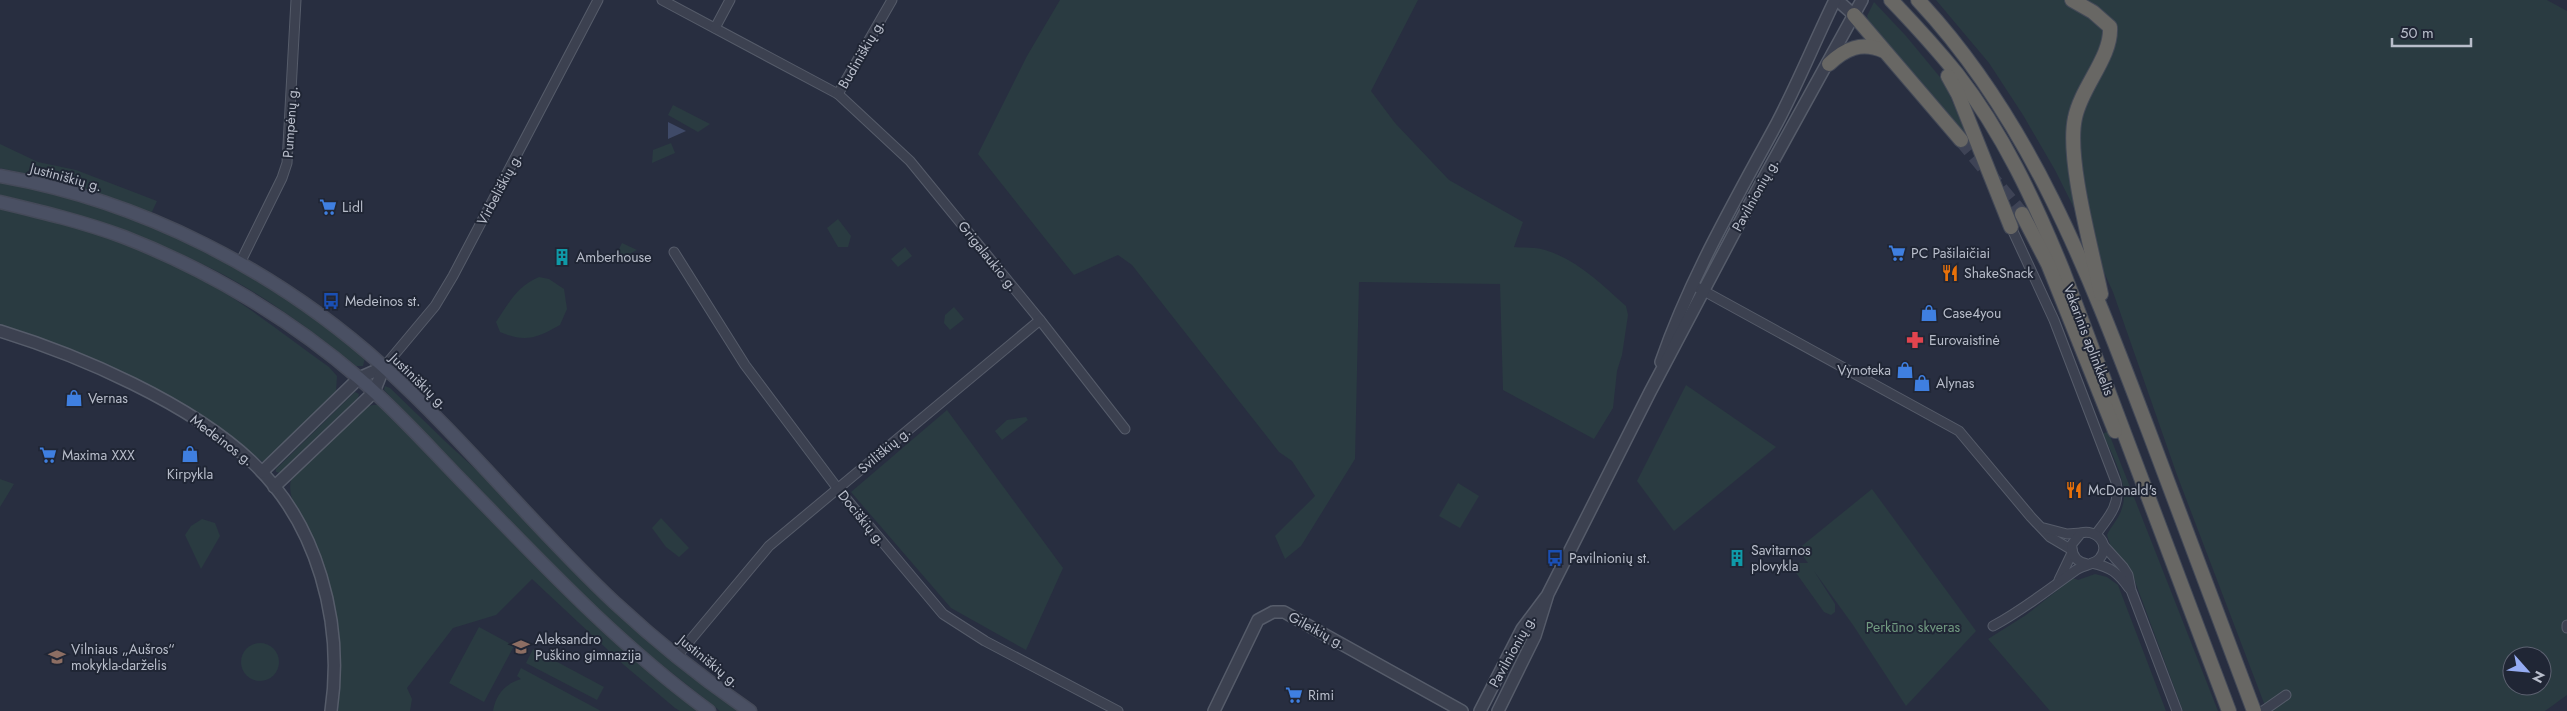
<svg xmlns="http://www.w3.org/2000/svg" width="2567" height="711" viewBox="0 0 2567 711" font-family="Jost,sans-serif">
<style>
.green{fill:#2a3b41;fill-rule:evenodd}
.water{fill:#3f4a68}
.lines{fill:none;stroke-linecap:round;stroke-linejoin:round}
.trunk-tunnel{stroke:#3e4355;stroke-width:14;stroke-dasharray:14 7;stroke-linecap:butt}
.minor-casing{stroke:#565c6a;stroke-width:11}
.tertiary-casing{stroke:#565c6a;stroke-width:14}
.secondary-casing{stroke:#454a59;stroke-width:15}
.trunk-casing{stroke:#434957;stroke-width:16}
.minor{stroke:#3c4150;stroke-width:9}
.tertiary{stroke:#3c4150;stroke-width:11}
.secondary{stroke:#4a5063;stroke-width:12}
.trunk{stroke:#686764;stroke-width:14}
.labels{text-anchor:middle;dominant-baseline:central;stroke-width:4;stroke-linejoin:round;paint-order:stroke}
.street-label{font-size:14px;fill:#b8bdca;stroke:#202635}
.poi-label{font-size:14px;fill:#b8bdca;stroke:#202635;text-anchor:start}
.park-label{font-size:14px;fill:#719a80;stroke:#202635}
</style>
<rect width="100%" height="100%" fill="#282e40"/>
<!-- green -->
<g class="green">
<path d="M1060 0H1418L1371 91 1395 123 1449 180 1523 222 1514 247C1524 248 1536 247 1545 250 1578 260 1601 284 1626 306L1628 315 1622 355 1617 371 1613 408 1594 439 1503 390 1500 284 1359 282 1355 459 1301 546 1285 559 1275 536 1315 496 1292 461 1279 452 1132 265 1118 255 1074 275 978 154 1027 56Z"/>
<path d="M1936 0H2547L2567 11V695L2545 711H2267L2177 475 2113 292 2080 220 2055 170 2023 115 1989 63ZM2512 656H2542V686H2512Z"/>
<polygon points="1874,2 1906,36 1944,82 1966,134 1869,23 1867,16"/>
<polygon points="673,105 710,124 698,132 668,115"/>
<polygon points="671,143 675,153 652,163 653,150"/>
<polygon points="0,144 38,162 76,170 157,201 151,214 53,180 0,168"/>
<path d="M0 182C77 197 155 224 224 262 243 272 261 284 279 295 308 313 341 333 365 358L363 366H356C306 326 253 287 194 260 133 231 66 210 0 195Z"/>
<path d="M0 209C72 221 148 246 211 284 252 309 290 339 329 367L337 376 336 392 267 461 263 462 228 435 0 326Z"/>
<polygon points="838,219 851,236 848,247 838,247 827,228"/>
<polygon points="622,243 637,250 612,263"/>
<polygon points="905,247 912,256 898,267 891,259"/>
<path d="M539 277 549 279 564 289 567 309 560 325C537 338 525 343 500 332L496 322C509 303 517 286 539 277Z"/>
<polygon points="954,307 964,319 950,330 944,323 945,315"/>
<polygon points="1686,385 1776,447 1674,531 1637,481"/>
<polygon points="385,386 390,388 448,444 742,711 720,711 638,646 583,596 384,390"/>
<polygon points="355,392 359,394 358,398 281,473 276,472 276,469"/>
<path d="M373 405H379L387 412C487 516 585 622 699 711H680L675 708 624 665 532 579 496 615 453 628 407 688 412 699 410 711H338C343 658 339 603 319 553 311 532 285 501 291 480L357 414 365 407Z"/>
<polygon points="947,410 1063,568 1026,650 951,608 851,492"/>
<polygon points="1026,417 1028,420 1002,440 995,431 1007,420"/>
<path d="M2108 431 2218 711H2183L2133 576 2112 550 2107 535C2111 526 2119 519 2122 508 2130 485 2112 455 2103 434Z"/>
<polygon points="0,479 14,484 0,507"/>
<polygon points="1458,483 1479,496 1460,528 1439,516"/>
<polygon points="1872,489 1976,631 1906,706 1853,625 1814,571 1835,604 1835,612 1831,615 1824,612 1794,570 1799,563 1808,563 1798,549"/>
<polygon points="661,518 689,548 679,557 666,547 652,528"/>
<polygon points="202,519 215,523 220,536 201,569 185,535 191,526"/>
<polygon points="2095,574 2107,577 2118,585 2166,711 2050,711 1988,639 2026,615 2073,578 2078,580"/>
<polygon points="479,627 514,646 484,702 449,683"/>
<circle cx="260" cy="662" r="19"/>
<polygon points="533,649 604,687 597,700 526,663"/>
<path d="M521 668 601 711H493C496 694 505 684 521 679L517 676Z"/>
</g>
<!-- water -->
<polygon class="water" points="668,122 686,131 668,139"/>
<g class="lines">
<!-- trunk-tunnel -->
<polyline class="trunk-tunnel" points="1961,140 2022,214"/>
<!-- minor casing -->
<g class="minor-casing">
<g id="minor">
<polyline points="662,0 838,94 892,0"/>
<polyline points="715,28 730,0"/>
<polyline points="838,94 910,161 1040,320 1125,429"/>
<path d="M2011 227 2054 320 2116 482C2121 504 2109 517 2096 534"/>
<polyline points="674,252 745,365 838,489 943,614 985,641 1118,711"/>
<polyline points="240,263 282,178 287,163 296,0"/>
<polyline points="1693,285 1959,431 2031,517 2050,537 2072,550"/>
<polyline points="384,367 435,306 453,276 598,0"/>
<polyline points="2044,528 2067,534 2081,533"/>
<polyline points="2104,546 2123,567 2128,575 2131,590 2177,711"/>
<path d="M2092 563C2111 567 2118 573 2129 588"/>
<polyline points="2059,580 2072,553"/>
<polyline points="2567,625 2567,628"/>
<path d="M1993 626C2023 610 2049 589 2076 570 2083 565 2094 565 2100 558 2111 544 2096 529 2081 533L2072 544C2071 555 2076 562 2087 564"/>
<polyline points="677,656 769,546 1040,320"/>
<polyline points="2263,711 2286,695"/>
</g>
</g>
<!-- tertiary casing -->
<g class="tertiary-casing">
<g id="tertiary">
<polyline points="1837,0 1854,15"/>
<path d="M0 331C81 356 189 403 251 461 318 523 344 623 331 711"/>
<path d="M1661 362C1690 278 1735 201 1777 123 1798 83 1815 41 1835 0"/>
<polyline points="262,472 359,378 384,367"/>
<polyline points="274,487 374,392 384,367"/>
<polyline points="1214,711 1258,620 1273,612 1284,612 1462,711"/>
<polyline points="1480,711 1522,629 1546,597"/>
<polyline points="1498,711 1535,636 1548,594 1650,392 1743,216 1862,0"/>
</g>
</g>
<!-- secondary casing -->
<g class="secondary-casing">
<g id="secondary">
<path d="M0 176C142 201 276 270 383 366 465 440 534 527 614 602 656 641 703 679 750 711"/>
<path d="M0 202C42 212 84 222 124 237 209 270 292 320 360 379 396 410 428 446 461 480 540 561 617 644 709 711"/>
</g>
</g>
<!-- trunk casing -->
<g class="trunk-casing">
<g id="trunk">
<path d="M1891 0C1914 24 1936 48 1957 74 2003 133 2035 202 2063 271L2229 711"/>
<path d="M1918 0C2033 123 2090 277 2149 432 2184 525 2219 618 2254 711"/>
<path d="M2072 0 2093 12 2110 27C2112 57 2081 87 2075 118 2066 158 2092 250 2101 294"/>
<polyline points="1854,15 1961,140"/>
<path d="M1829 64C1845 49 1861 41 1884 51"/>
<polyline points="1948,76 1958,94 2011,227"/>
<polyline points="2022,214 2048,264 2115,431"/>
</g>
</g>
<!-- minor -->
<use href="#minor" class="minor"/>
<!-- tertiary -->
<use href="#tertiary" class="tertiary"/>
<!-- secondary -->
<use href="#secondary" class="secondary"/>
<!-- trunk -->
<use href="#trunk" class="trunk"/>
</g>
<!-- icons -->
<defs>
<g id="supermarket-bare" transform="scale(1.35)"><path d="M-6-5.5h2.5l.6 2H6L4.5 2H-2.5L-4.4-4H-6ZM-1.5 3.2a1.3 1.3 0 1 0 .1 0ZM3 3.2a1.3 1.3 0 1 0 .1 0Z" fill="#3f7fe0" stroke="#202635" stroke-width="2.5" paint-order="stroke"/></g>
<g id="building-bare" transform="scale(1.35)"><path d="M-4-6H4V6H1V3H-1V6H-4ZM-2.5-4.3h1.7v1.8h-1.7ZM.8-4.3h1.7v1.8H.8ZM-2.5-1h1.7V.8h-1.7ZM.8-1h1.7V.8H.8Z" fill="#0f9aa8" stroke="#202635" stroke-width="2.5" paint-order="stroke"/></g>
<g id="restaurant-bare" transform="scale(1.35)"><path d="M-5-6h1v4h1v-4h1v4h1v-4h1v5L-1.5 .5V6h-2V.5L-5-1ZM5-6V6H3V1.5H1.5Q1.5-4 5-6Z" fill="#e8710a" stroke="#202635" stroke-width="2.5" paint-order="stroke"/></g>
<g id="bus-bare" transform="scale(1.35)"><path d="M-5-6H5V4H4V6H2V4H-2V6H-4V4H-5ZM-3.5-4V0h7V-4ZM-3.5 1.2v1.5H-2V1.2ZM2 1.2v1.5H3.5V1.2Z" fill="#1a4fb4" stroke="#202635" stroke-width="2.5" paint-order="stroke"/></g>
<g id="shop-bare" transform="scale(1.35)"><path d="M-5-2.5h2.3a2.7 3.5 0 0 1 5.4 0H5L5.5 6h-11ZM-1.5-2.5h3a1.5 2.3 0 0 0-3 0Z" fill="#3f7fe0" stroke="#202635" stroke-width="2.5" paint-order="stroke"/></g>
<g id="pharmacy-bare" transform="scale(1.35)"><path d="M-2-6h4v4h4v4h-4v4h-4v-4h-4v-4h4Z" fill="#e0444e" stroke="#202635" stroke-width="2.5" paint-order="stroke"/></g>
<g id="school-bare" transform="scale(1.35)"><path d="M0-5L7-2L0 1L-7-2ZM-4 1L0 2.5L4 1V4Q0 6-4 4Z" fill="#8d6e63" stroke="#202635" stroke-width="2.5" paint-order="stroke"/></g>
</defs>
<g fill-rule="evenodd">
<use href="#supermarket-bare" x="328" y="207"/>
<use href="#supermarket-bare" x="1897" y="253"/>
<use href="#building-bare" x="562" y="257"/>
<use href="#restaurant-bare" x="1950" y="273"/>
<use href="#bus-bare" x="331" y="301"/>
<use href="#shop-bare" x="1929" y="313"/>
<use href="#pharmacy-bare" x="1915" y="340"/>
<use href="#shop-bare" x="1905" y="370"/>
<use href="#shop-bare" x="1922" y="383"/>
<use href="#shop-bare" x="74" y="398"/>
<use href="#shop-bare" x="190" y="454"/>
<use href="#supermarket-bare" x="48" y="455"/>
<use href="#restaurant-bare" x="2074" y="490"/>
<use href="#bus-bare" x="1555" y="558"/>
<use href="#building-bare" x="1737" y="558"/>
<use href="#school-bare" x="521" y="647"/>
<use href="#school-bare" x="57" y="657"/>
<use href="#supermarket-bare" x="1294" y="695"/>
</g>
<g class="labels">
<!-- street labels -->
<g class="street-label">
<text transform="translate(861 54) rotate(-60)">Budiniškių g.</text>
<text transform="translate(290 122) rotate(-86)">Pumpėnų g.</text>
<text transform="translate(66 177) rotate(15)">Justiniškių g.</text>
<text transform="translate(499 189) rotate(-62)">Virbeliškių g.</text>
<text transform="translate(1755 195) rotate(-61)">Pavilnionių g.</text>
<text transform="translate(988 256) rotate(51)">Grigalaukio g.</text>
<text transform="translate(2089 340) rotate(69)">Vakarinis aplinkkelis</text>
<text transform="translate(419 381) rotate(44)">Justiniškių g.</text>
<text transform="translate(222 440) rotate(37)">Medeinos g.</text>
<text transform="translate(884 450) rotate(-40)">Sviliškių g.</text>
<text transform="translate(862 518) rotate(51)">Dociškių g.</text>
<text transform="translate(1317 630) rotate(28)">Gileikių g.</text>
<text transform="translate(1512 651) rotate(-61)">Pavilnionių g.</text>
<text transform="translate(709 661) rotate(39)">Justiniškių g.</text>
</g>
<!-- poi labels -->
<g class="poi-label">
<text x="342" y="207">Lidl</text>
<text x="1911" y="253">PC Pašilaičiai</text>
<text x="576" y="257">Amberhouse</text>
<text x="1964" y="273">ShakeSnack</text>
<text x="345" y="301">Medeinos st.</text>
<text x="1943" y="313">Case4you</text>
<text x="1929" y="340">Eurovaistinė</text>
<text x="1891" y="370" text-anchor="end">Vynoteka</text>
<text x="1936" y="383">Alynas</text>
<text x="88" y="398">Vernas</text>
<text x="62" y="455">Maxima XXX</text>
<text x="190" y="474" text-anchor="middle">Kirpykla</text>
<text x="2088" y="490">McDonald's</text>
<text x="1751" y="550">Savitarnos<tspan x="1751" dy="16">plovykla</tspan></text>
<text x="1569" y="558">Pavilnionių st.</text>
<text x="535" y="639">Aleksandro<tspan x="535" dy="16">Puškino gimnazija</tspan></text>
<text x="71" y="649">Vilniaus „Aušros“<tspan x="71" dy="16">mokykla-darželis</tspan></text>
<text x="1308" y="695">Rimi</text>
</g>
<!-- park labels -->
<g class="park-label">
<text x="1913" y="627">Perkūno skveras</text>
</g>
</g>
<!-- north arrow -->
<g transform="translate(2527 671) rotate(117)"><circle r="24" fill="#202635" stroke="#5d6271"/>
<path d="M0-4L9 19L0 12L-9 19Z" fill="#95acf2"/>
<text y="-8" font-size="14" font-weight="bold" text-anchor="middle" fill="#b8bdca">N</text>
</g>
<!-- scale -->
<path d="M2392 38v8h79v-8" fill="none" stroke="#b8bdca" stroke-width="2.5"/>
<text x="2400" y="38" font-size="15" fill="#b8bdca" stroke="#202635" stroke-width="4" paint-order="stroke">50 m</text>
</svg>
